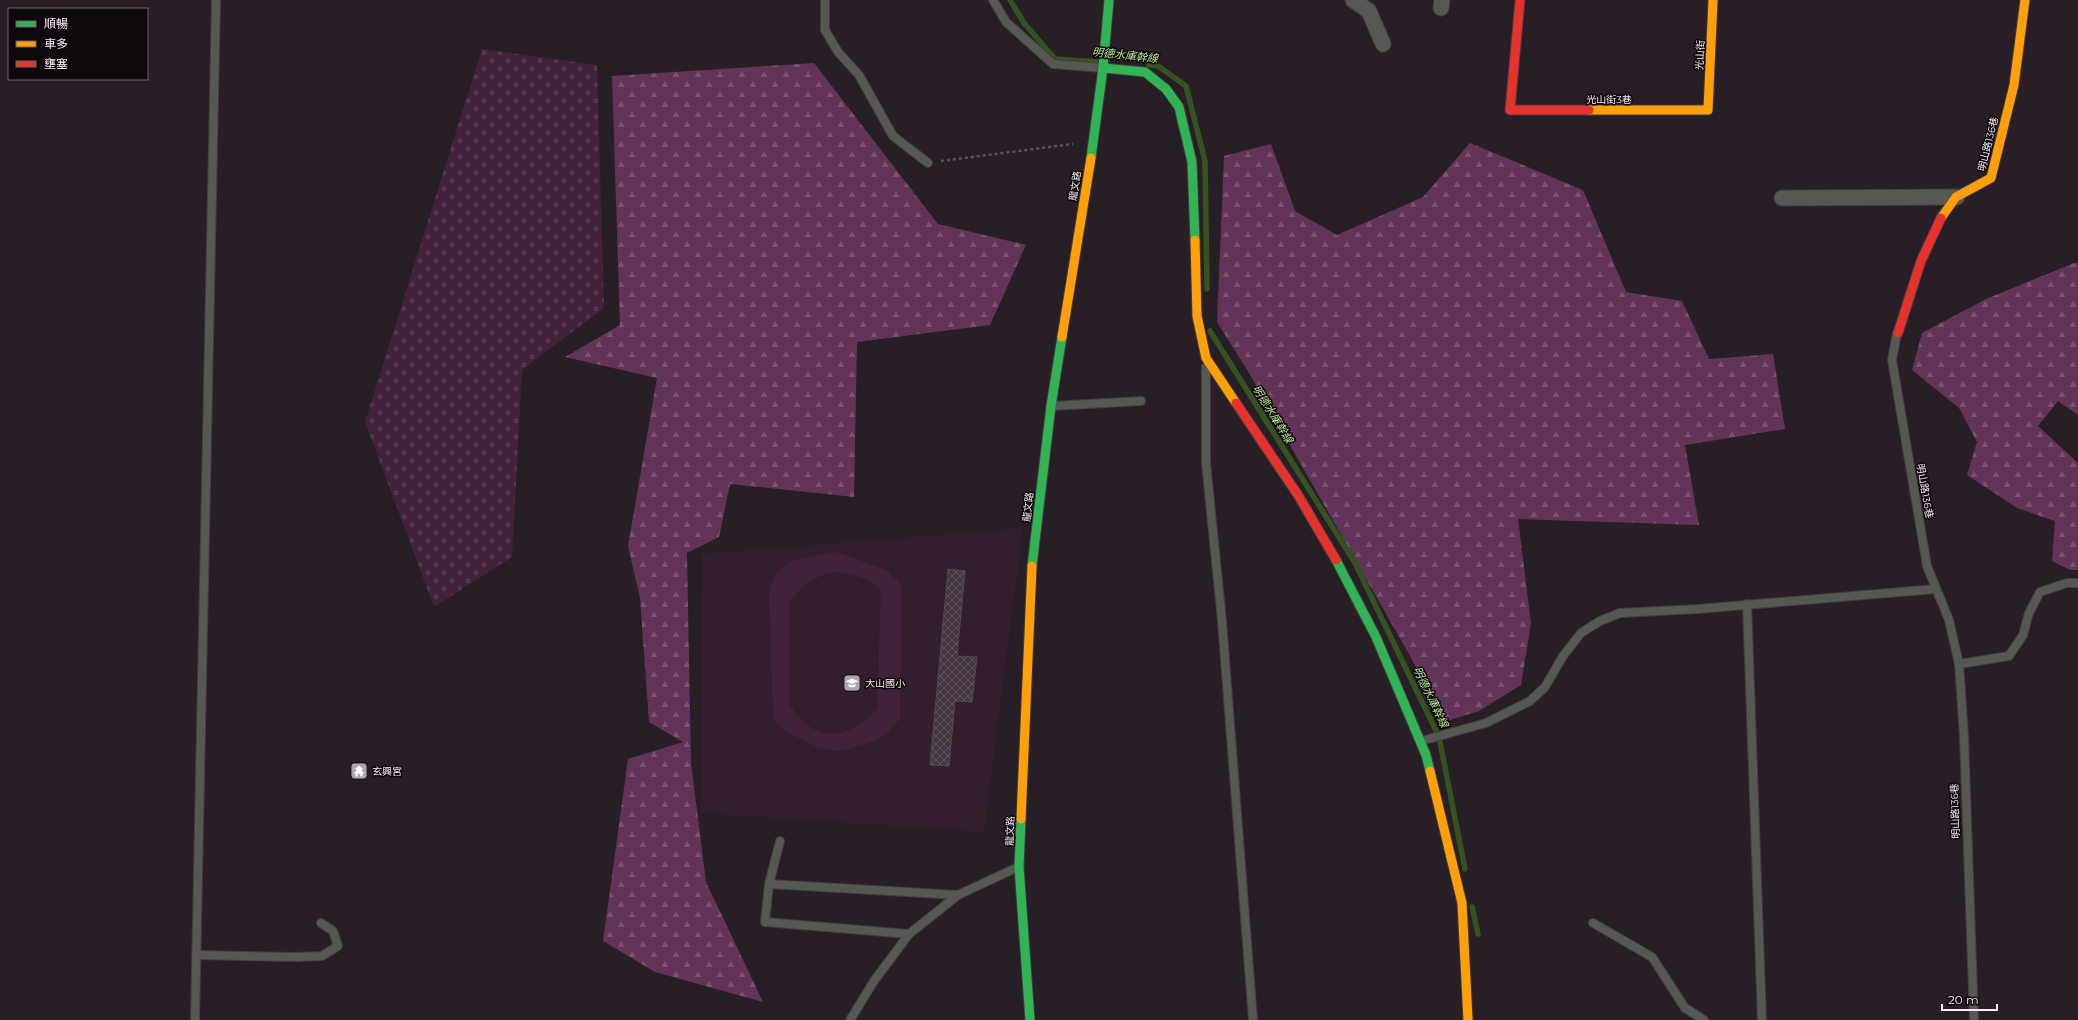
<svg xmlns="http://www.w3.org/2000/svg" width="2078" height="1020" viewBox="0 0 2078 1020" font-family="Montserrat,'Noto Sans TC',sans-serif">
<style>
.built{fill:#331e2e}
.grass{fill:#42213a;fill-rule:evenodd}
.forest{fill:url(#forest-firs)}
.cemetery{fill:url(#cemetery-stones)}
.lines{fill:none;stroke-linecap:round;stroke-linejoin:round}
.stream{stroke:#355320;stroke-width:5.5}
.building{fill:url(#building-cross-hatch);stroke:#52494f}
.lane-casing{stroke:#443c41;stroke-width:10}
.street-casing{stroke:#443c41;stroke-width:17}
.fast-casing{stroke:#443c41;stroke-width:11}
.slow-casing{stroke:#443c41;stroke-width:11}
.jam-casing{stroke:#443c41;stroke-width:11}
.path{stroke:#575654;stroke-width:2.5;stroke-dasharray:3 3;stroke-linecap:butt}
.lane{stroke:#565853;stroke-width:8}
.street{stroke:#565853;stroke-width:15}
.fast{stroke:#30b455;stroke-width:9}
.slow{stroke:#ff9f0a;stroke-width:9}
.jam{stroke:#e5322d;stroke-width:9}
.labels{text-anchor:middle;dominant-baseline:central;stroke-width:3;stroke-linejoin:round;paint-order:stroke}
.street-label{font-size:10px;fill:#f8ecf4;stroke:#0f080d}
.poi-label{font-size:10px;fill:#f8ecf4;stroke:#0f080d;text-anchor:start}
.water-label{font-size:11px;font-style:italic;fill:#b3e894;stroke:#0f080d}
</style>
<defs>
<pattern id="forest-firs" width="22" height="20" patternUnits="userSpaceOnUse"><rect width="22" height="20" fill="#633457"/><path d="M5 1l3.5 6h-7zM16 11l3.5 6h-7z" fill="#7a5270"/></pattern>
<pattern id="cemetery-stones" width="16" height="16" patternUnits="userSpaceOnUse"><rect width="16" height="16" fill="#42213a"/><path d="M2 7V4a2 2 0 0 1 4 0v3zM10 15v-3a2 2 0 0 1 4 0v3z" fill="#55374d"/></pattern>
<pattern id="building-cross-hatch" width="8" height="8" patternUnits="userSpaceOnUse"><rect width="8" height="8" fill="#443741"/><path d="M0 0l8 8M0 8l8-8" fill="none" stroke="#60545d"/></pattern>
</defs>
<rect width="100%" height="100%" fill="#281e25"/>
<!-- built -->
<polygon class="built" points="1023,528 984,832 701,813 702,554"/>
<!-- grass -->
<path class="grass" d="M837 552 887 570 902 586 900 719 885 735 869 743 840 751 819 748 789 733 773 720 769 589 776 573 793 560ZM834 572C852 574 868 577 881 590L877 709C847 740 815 745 790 705L789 604C799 587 814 576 834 572Z"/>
<!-- forest -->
<g class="forest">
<polygon points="814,63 938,224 1026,245 990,325 857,342 854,497 730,484 719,537 687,553 691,763 706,882 763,1002 655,972 603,941 628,759 683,742 649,722 640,598 628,546 657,378 565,357 620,325 612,76"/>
<polygon points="1470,143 1583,190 1626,292 1682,301 1709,359 1773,354 1785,429 1685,445 1699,525 1518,519 1531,623 1521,685 1479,711 1447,721 1249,373 1217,322 1224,156 1271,144 1295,211 1337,235 1423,197"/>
<polygon points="2074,263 2078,263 2078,415 2058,401 2038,426 2078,463 2078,570 2070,570 2052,561 2055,521 2017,508 1967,475 1977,442 1959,408 1912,370 1922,333 1986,299"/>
</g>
<!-- cemetery -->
<polygon class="cemetery" points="482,49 597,65 604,308 522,370 512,557 434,607 365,422"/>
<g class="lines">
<!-- stream -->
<g class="stream">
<polyline points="1010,0 1024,23 1055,59 1099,62"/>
<polyline points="1149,65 1158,66 1186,86 1205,161 1207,289"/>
<polyline points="1210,331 1355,563 1439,737 1465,869"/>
<polyline points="1472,907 1478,934"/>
</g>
</g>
<!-- building -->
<polygon class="building" points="948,569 965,571 957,656 977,657 972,702 955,701 949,766 930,765"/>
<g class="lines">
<!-- lane casing -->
<g class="lane-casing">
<g id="lane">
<polyline points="825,0 825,30 838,52 859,75 893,136 928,163"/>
<polyline points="993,0 1006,22 1053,64 1102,68"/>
<polyline points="1897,333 1892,360 1927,566 1949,620 1959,664 1964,736 1974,1020"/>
<polyline points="1206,367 1206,463 1222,621 1253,1020"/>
<polyline points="1052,406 1141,401"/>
<polyline points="1747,604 1762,1020"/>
<polyline points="1959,664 2009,656 2023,635 2029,613 2040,592 2067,583 2078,583"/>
<polyline points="1421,741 1486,723 1530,701 1545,687 1563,656 1581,633 1600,621 1620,613 1698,609 1936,589"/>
<polyline points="780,841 769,884 765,922 909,934"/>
<polyline points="769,884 958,895"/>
<polyline points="1593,923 1652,957 1685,1008 1704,1020"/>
<polyline points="196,955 294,957 322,956 338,946 333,931 321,923"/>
<polyline points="195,1020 216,0"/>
<polyline points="850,1020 874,981 909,934 958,895 1018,867"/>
</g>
</g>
<!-- street casing -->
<g class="street-casing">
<g id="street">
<polyline points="1353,0 1369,11 1383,44"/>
<polyline points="1441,8 1442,0"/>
<polyline points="1782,198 1957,197"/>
</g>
</g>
<!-- fast casing -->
<g class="fast-casing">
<g id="fast">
<polyline points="1103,68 1145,72 1166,89 1179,107 1192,162 1195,240"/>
<polyline points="1091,158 1103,68 1109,0"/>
<polyline points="1336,560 1376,637 1426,755 1430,771"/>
<polyline points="1032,566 1051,406 1062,337"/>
<polyline points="1021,819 1019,867 1030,1020"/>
</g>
</g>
<!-- slow casing -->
<g class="slow-casing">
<g id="slow">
<polyline points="1589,110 1708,110 1713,0"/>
<polyline points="1941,218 1956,197 1991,178 2014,85 2025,0"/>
<polyline points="1195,240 1197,316 1206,358 1236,403"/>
<polyline points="1062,337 1091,158"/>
<polyline points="1430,771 1462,903 1468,1020"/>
<polyline points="1021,819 1032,566"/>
</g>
</g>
<!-- jam casing -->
<g class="jam-casing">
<g id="jam">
<polyline points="1520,0 1510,110 1589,110"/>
<polyline points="1898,333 1921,261 1941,218"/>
<polyline points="1236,403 1298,495 1336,560"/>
</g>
</g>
<!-- path -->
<polyline class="path" points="941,161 1073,144"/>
<!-- lane -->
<use href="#lane" class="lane"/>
<!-- street -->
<use href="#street" class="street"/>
<!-- fast -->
<use href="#fast" class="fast"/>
<!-- slow -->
<use href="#slow" class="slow"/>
<!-- jam -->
<use href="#jam" class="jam"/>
</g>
<!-- icons -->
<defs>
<g id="school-square" transform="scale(0.9)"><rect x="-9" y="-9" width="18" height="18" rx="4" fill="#afa4ac" stroke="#0f080d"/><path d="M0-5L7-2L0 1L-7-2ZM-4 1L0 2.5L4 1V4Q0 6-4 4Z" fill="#fff"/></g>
<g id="temple-square" transform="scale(0.9)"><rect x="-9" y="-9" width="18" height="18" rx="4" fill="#afa4ac" stroke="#0f080d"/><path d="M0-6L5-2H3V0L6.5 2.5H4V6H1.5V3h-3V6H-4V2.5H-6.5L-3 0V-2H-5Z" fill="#fff"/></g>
</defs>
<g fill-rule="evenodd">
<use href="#school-square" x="852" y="683"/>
<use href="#temple-square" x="359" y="771"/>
</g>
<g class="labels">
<!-- street labels -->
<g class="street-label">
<text transform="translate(1700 55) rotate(-87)">光山街</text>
<text x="1609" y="99">光山街3巷</text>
<text transform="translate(1988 144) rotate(-76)">明山路136巷</text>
<text transform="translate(1075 186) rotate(-81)">龍文路</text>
<text transform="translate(1925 491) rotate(80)">明山路136巷</text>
<text transform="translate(1028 507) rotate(-83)">龍文路</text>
<text transform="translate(1955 811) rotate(-92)">明山路136巷</text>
<text transform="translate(1010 831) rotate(-88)">龍文路</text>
</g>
<!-- poi labels -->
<g class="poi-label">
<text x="865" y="683">大山國小</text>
<text x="372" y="771">玄興宮</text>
</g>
<!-- water labels -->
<g class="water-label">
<text transform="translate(1125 55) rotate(6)">明德水庫幹線</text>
<text transform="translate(1273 414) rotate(58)">明德水庫幹線</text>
<text transform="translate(1431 697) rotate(64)">明德水庫幹線</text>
</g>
</g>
<!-- legend -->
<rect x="8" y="8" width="140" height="72" fill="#0f080d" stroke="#6c6369"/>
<rect x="16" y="21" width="20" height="6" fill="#30b455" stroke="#6c6369"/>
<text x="44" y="28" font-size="12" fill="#f8ecf4">順暢</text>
<rect x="16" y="41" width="20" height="6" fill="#ff9f0a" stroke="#6c6369"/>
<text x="44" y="48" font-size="12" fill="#f8ecf4">車多</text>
<rect x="16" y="61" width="20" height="6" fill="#e5322d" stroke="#6c6369"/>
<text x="44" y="68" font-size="12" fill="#f8ecf4">壅塞</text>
<!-- scale -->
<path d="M1942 1004v6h55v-6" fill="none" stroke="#f8ecf4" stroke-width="2"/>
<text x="1948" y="1004" font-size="12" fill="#f8ecf4" stroke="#0f080d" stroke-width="3" paint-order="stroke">20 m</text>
</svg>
